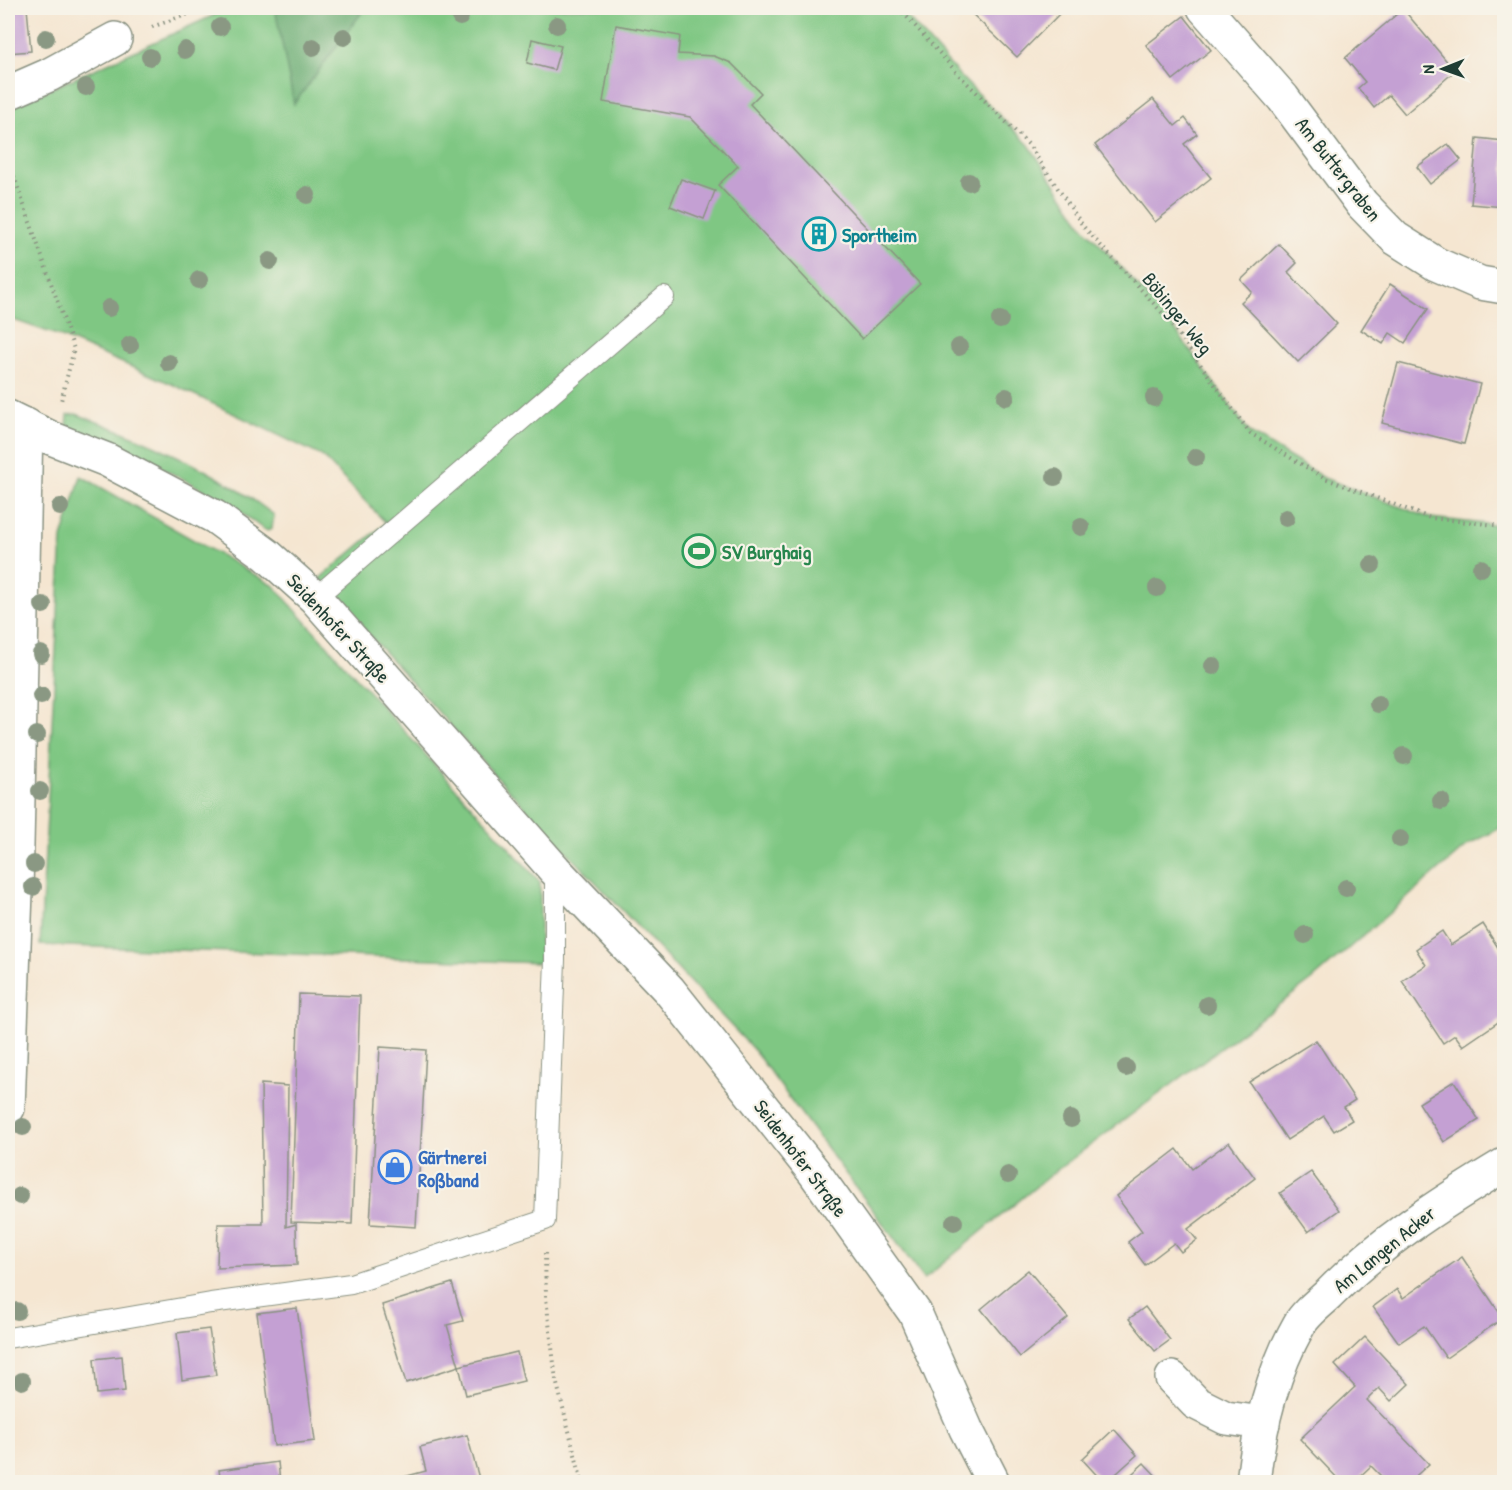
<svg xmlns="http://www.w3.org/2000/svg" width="1512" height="1490" viewBox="0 0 1512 1490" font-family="'Patrick Hand',sans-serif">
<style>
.green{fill:#7fc783;stroke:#4f825c;stroke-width:1.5}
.forest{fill:#67ac71;stroke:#437452;stroke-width:1.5}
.building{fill:#c4a0d3}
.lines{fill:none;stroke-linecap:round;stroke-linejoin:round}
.service-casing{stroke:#8a9282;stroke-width:22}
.minor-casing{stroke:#8a9282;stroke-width:36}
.path{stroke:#8a9282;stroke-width:4;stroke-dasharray:1.5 4.5;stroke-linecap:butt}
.service{stroke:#fff;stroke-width:20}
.minor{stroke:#fff;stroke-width:33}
.tree{fill:#8a9883}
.labels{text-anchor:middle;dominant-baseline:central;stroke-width:4.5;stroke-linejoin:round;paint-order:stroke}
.street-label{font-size:20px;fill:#1f3d34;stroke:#f7f3e8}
.culture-label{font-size:20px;font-weight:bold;fill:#0d838f;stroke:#f7f3e8;text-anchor:start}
.leisure-label{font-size:20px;font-weight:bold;fill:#27864d;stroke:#f7f3e8;text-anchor:start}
.shop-label{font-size:20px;font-weight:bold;fill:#366cbe;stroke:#f7f3e8;text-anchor:start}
</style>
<rect width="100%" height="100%" fill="#f7f3e8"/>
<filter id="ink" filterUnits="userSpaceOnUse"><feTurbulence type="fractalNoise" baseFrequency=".0167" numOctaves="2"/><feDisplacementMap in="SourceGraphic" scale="12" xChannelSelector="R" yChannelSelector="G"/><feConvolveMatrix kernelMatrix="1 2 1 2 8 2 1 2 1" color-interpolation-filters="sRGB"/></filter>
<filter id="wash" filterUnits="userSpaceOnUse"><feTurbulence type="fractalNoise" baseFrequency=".008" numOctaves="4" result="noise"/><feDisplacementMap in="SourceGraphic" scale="24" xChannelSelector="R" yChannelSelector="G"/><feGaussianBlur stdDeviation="1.35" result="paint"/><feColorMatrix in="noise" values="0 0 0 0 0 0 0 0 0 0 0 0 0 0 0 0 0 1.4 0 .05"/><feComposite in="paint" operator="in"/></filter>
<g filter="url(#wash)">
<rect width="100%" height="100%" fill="#f5e6d1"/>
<!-- green -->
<g class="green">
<polygon points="230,8 899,8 960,76 1029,145 1083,226 1166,317 1250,433 1324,478 1430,518 1504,526 1504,826 1468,845 1312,980 1049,1176 924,1279 753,1049 503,784 319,579 386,523 322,456 174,385 57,335 8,318 8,108"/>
<path d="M76 414C145 439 216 470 274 515L272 528 268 531 263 529C205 483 134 456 67 427L68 415Z"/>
<polygon points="81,476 273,585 540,882 540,963 40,945 62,538"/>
</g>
<!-- forest -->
<polygon class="forest" points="275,8 365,8 294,104"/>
<g id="blocks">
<!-- building -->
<g class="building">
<polygon points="8,8 27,8 31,51 8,53"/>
<polygon points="966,8 1065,8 1017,57"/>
<polygon points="1403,9 1455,71 1405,114 1389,95 1374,108 1358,88 1365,82 1345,58"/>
<polygon points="1184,16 1211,50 1173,80 1146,45"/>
<polygon points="616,25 680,36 678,54 714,56 731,63 761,93 750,104 920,284 862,339 718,185 738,166 690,117 603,102"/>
<polygon points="532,39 561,46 554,70 527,63"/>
<polygon points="1153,99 1175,126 1185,118 1197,134 1184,144 1211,178 1155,222 1095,145"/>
<polygon points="1477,138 1504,141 1504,207 1471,204"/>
<polygon points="1448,144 1461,160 1430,184 1417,167"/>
<polygon points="681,179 715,191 704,219 670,206"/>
<polygon points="1279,244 1297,263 1288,272 1337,324 1298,362 1241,302 1252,292 1241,280"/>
<polygon points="1390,284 1428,309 1405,343 1390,333 1383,344 1361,330"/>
<polygon points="1398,363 1480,384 1464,444 1382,423"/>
<polygon points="1483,924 1504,957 1504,1018 1463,1046 1455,1035 1443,1043 1402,981 1426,965 1416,949 1442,931 1451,945"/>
<polygon points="299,994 360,996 352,1224 291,1222"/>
<polygon points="1316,1040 1355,1100 1344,1107 1352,1120 1334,1131 1324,1116 1287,1140 1249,1082"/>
<polygon points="380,1047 426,1050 416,1227 370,1224"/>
<polygon points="1454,1081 1479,1120 1444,1142 1419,1103"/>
<polygon points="261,1084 288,1086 286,1227 296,1224 297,1265 217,1268 218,1224 263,1224"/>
<polygon points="1229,1142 1255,1178 1188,1229 1197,1240 1181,1252 1174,1243 1145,1265 1128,1242 1142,1231 1116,1196 1177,1149 1192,1169"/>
<polygon points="1311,1172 1339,1210 1308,1232 1280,1193"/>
<polygon points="1462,1257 1503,1318 1446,1358 1424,1326 1399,1343 1373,1307 1397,1289 1403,1298"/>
<polygon points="1028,1270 1068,1318 1020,1357 981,1309"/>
<polygon points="452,1283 463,1321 447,1325 459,1366 517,1352 524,1381 466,1395 459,1366 406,1383 382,1305"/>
<polygon points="1145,1307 1170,1340 1155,1351 1129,1319"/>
<polygon points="297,1308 315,1441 274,1446 257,1313"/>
<polygon points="209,1329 216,1375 182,1380 177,1333"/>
<polygon points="1365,1337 1409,1384 1391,1401 1379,1388 1367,1400 1429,1464 1409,1482 1387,1482 1371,1466 1354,1482 1341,1482 1300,1439 1355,1387 1335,1365"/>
<polygon points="122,1356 125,1391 97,1394 94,1359"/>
<polygon points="1114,1429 1137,1455 1107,1482 1103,1482 1082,1459"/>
<polygon points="467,1435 480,1482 385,1482 426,1471 420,1447"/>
<polygon points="278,1462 280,1482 221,1482 219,1470"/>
<polygon points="1144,1463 1162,1482 1123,1482"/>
</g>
</g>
</g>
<g filter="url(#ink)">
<use href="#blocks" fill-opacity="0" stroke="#8a9282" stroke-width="1.5"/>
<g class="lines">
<!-- service casing -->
<g class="service-casing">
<g id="service">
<polyline points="315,598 664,297"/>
<polyline points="8,1338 211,1303 351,1284 545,1220 555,960 555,870"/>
</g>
</g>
<!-- minor casing -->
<g class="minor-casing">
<g id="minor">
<polyline points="1204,8 1283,98 1362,204 1395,238 1436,264 1480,283 1504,287"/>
<polyline points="8,93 49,75 115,39"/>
<polyline points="8,417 51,438 107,460 215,517 267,555 315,598 555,870 669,990 814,1172 915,1313 966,1429 993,1482"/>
<polyline points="8,1108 16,892 26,425"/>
<polyline points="1172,1378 1196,1403 1226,1418 1263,1423"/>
<path d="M1253 1482C1259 1428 1272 1373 1299 1325 1305 1314 1318 1304 1328 1295 1380 1242 1441 1203 1504 1165"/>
</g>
</g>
<!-- path -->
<g class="path">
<polyline points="899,8 960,76 1029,145 1083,226 1166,317 1250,433 1324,478 1430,518 1504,526"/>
<polyline points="152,27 205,8"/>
<polyline points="8,159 74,349 61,401"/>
<polyline points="545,1253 546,1298 556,1380 582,1482"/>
</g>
<!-- service -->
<use href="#service" class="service"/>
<!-- minor -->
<use href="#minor" class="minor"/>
</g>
<!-- trees -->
<g class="tree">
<circle cx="460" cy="17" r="9"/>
<circle cx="557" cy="25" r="9"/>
<circle cx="220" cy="27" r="9"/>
<circle cx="344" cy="37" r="9"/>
<circle cx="46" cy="38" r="9"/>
<circle cx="313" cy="47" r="9"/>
<circle cx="185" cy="50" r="9"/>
<circle cx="150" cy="57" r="9"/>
<circle cx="86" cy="87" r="9"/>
<circle cx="969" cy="182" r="9"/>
<circle cx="307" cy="195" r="9"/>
<circle cx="270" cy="261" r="9"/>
<circle cx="199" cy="280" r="9"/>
<circle cx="109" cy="308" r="9"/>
<circle cx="1000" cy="320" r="9"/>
<circle cx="130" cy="345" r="9"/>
<circle cx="959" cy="347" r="9"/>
<circle cx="169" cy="363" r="9"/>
<circle cx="1006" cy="397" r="9"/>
<circle cx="1154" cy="398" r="9"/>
<circle cx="1196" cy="457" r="9"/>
<circle cx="1055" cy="477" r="9"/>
<circle cx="60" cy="507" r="9"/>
<circle cx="1286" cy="518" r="9"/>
<circle cx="1081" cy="527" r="9"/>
<circle cx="1372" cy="565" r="9"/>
<circle cx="1481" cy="568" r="9"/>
<circle cx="1157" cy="588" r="9"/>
<circle cx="43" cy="605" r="9"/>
<circle cx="41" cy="654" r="9"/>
<circle cx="1213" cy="666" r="9"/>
<circle cx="41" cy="696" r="9"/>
<circle cx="1378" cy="704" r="9"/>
<circle cx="37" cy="735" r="9"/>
<circle cx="1404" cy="756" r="9"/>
<circle cx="40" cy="791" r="9"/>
<circle cx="1441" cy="801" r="9"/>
<circle cx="1400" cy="839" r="9"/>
<circle cx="34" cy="864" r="9"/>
<circle cx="33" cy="887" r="9"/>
<circle cx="1346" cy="888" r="9"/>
<circle cx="1305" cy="935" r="9"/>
<circle cx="1207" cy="1005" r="9"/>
<circle cx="1126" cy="1068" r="9"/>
<circle cx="1071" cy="1119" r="9"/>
<circle cx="23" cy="1127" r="9"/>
<circle cx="1008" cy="1175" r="9"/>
<circle cx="20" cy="1196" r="9"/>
<circle cx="954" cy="1222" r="9"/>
<circle cx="17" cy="1311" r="9"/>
<circle cx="22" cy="1381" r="9"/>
</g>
</g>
<!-- icons -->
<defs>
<g id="building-ring" transform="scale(1.725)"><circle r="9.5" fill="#f7f3e8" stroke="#0f9aa8" stroke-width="1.5"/><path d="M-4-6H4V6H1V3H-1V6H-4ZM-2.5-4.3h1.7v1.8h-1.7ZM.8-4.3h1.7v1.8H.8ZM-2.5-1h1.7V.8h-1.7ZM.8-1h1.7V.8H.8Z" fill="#0f9aa8"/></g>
<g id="stadium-ring" transform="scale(1.725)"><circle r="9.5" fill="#f7f3e8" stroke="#2e9e5b" stroke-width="1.5"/><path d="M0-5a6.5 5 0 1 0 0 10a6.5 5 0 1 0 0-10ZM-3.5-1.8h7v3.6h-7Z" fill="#2e9e5b"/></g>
<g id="shop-ring" transform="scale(1.725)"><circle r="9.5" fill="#f7f3e8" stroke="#3f7fe0" stroke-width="1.5"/><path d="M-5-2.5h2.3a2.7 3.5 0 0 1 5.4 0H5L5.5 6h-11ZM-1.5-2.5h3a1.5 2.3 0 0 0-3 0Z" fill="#3f7fe0"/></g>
</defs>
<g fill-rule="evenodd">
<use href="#building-ring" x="819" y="234"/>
<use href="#stadium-ring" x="699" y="551"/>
<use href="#shop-ring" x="395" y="1167"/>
</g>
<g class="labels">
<!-- street labels -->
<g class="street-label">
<text transform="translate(1339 169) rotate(52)">Am Buttergraben</text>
<text transform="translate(1178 313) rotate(51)">Böbinger Weg</text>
<text transform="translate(339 628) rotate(47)">Seidenhofer Straße</text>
<text transform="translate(801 1158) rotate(53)">Seidenhofer Straße</text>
<text transform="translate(1384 1249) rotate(-39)">Am Langen Acker</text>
</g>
<!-- culture labels -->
<g class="culture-label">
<text x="842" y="234">Sportheim</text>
</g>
<!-- leisure labels -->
<g class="leisure-label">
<text x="722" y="551">SV Burghaig</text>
</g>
<!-- shop labels -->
<g class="shop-label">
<text x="418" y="1156">Gärtnerei<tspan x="418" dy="23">Roßband</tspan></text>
</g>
</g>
<!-- margin -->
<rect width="1512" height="1490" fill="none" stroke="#f7f3e8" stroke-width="30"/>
<!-- north arrow -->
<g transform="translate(1443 69) rotate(269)" stroke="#f7f3e8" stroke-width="4.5" paint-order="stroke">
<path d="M0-4.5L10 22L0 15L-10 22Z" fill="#1f3d34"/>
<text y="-9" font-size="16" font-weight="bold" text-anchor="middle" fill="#1f3d34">N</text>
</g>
</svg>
